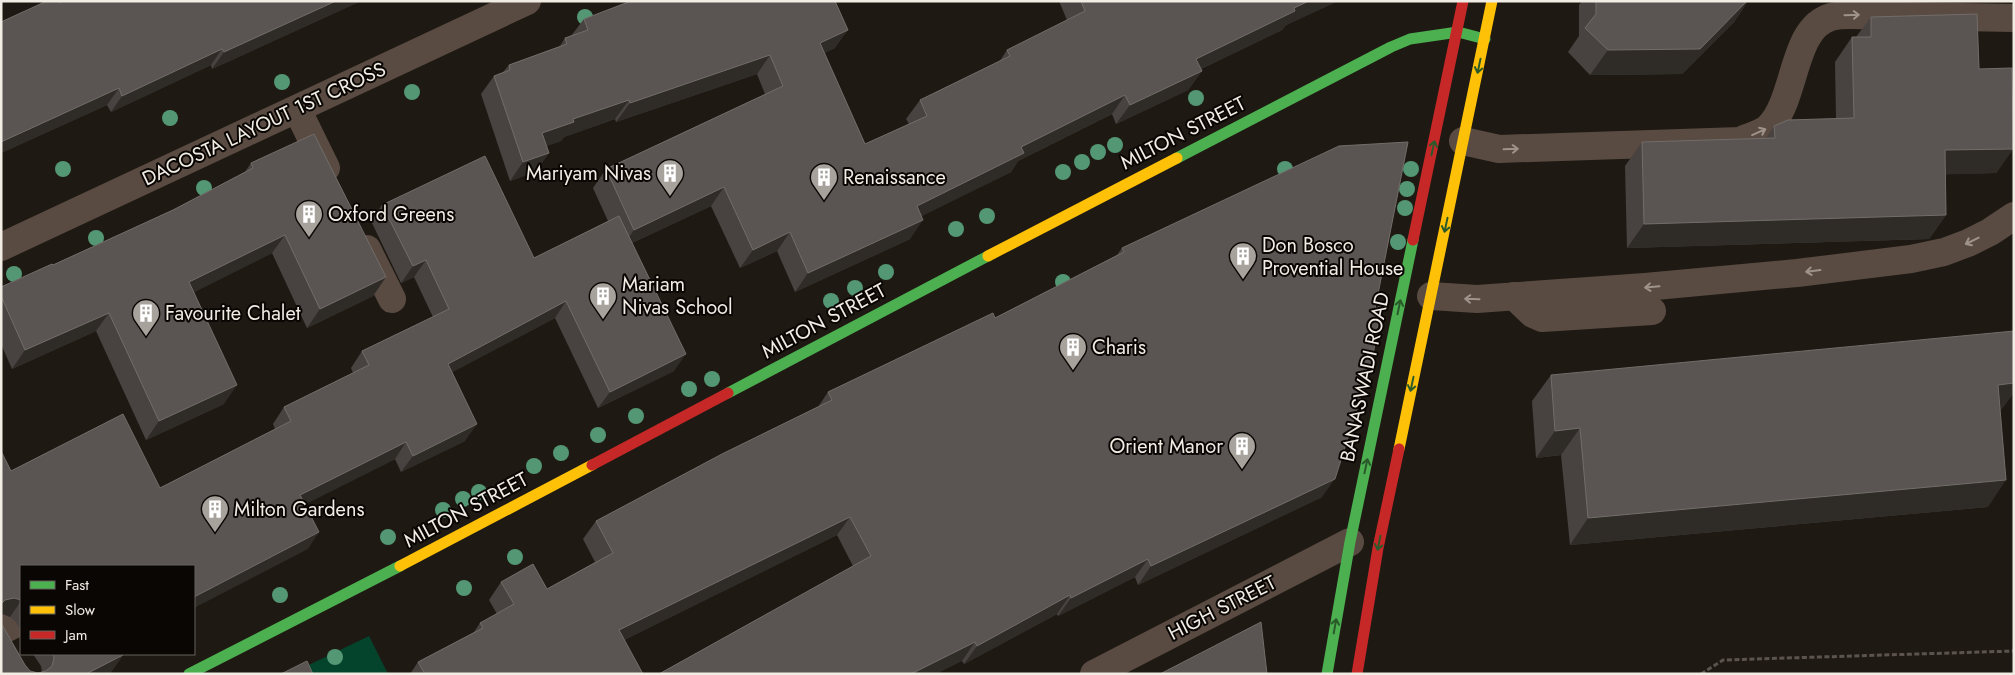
<svg xmlns="http://www.w3.org/2000/svg" width="2015" height="675" viewBox="0 0 2015 675" font-family="Jost,sans-serif">
<style>
.green{fill:#04432c}
.lines{fill:none;stroke-linecap:round;stroke-linejoin:round}
.path{stroke:#5b534c;stroke-width:3;stroke-dasharray:5 2.5;stroke-linecap:butt}
.street{stroke:#5a4b42;stroke-width:28}
.fast{stroke:#4caf50;stroke-width:11}
.slow{stroke:#ffc107;stroke-width:11}
.jam{stroke:#c62828;stroke-width:11}
.tree{fill:#549774}
.wall{fill:#484340}
.shaded-wall{fill:#2f2b27}
.building{fill:#5a5552;stroke:#726d69}
.oneway{stroke:#9e938b}
.oneway2{stroke:#2a5a2a}
.labels{text-anchor:middle;dominant-baseline:central;stroke-width:4;stroke-linejoin:round;paint-order:stroke}
.street-label{font-size:20px;fill:#f1ece4;stroke:#090603}
.poi-label{font-size:20px;fill:#f1ece4;stroke:#090603;text-anchor:start}
</style>
<rect width="100%" height="100%" fill="#1e1a13"/>
<!-- green -->
<polygon class="green" points="369,636 388,674 290,674"/>
<g class="lines">
<!-- path -->
<polyline class="path" points="1701,674 1723,660 2014,651"/>
<!-- street -->
<g class="street">
<polyline points="297,109 326,168"/>
<path d="M1463 141 1499 149 1740 141C1748 137 1761 134 1768 128 1797 101 1791 28 1831 17 1837 15 1845 15 1851 15L2014 18"/>
<polyline points="1,247 527,1"/>
<polyline points="367,249 392,299"/>
<polyline points="1431,296 1477,299 1645,287 1797,273 1911,259 1944,252 1968,243 1990,232 2014,216"/>
<polyline points="1514,296 1533,314 1542,318 1652,311"/>
<polyline points="1,631 21,621"/>
<polyline points="1094,674 1350,542"/>
</g>
<!-- fast -->
<g class="fast">
<polyline points="1177,158 1391,47 1410,39 1458,32 1485,39"/>
<polyline points="728,393 988,256"/>
<polyline points="189,674 400,566"/>
<polyline points="1327,674 1350,542 1413,240"/>
</g>
<!-- slow -->
<g class="slow">
<polyline points="988,256 1177,158"/>
<polyline points="1399,449 1492,1"/>
<polyline points="400,566 592,465"/>
</g>
<!-- jam -->
<g class="jam">
<polyline points="1413,240 1463,1"/>
<polyline points="592,465 728,393"/>
<polyline points="1357,674 1378,548 1399,449"/>
</g>
</g>
<!-- trees -->
<g class="tree">
<circle cx="585" cy="17" r="8"/>
<circle cx="282" cy="82" r="8"/>
<circle cx="412" cy="92" r="8"/>
<circle cx="1196" cy="98" r="8"/>
<circle cx="170" cy="118" r="8"/>
<circle cx="1115" cy="145" r="8"/>
<circle cx="1098" cy="152" r="8"/>
<circle cx="1082" cy="162" r="8"/>
<circle cx="63" cy="169" r="8"/>
<circle cx="1285" cy="169" r="8"/>
<circle cx="1411" cy="169" r="8"/>
<circle cx="1063" cy="172" r="8"/>
<circle cx="204" cy="188" r="8"/>
<circle cx="1407" cy="189" r="8"/>
<circle cx="1405" cy="208" r="8"/>
<circle cx="987" cy="216" r="8"/>
<circle cx="956" cy="229" r="8"/>
<circle cx="96" cy="238" r="8"/>
<circle cx="1398" cy="242" r="8"/>
<circle cx="886" cy="272" r="8"/>
<circle cx="14" cy="274" r="8"/>
<circle cx="1063" cy="282" r="8"/>
<circle cx="855" cy="288" r="8"/>
<circle cx="831" cy="301" r="8"/>
<circle cx="712" cy="379" r="8"/>
<circle cx="689" cy="389" r="8"/>
<circle cx="636" cy="416" r="8"/>
<circle cx="598" cy="435" r="8"/>
<circle cx="561" cy="453" r="8"/>
<circle cx="534" cy="466" r="8"/>
<circle cx="479" cy="492" r="8"/>
<circle cx="463" cy="499" r="8"/>
<circle cx="443" cy="510" r="8"/>
<circle cx="388" cy="537" r="8"/>
<circle cx="515" cy="557" r="8"/>
<circle cx="464" cy="588" r="8"/>
<circle cx="280" cy="595" r="8"/>
<circle cx="335" cy="657" r="8"/>
</g>
<!-- wall -->
<g class="wall">
<polygon points="361,1 212,69 211,65 111,112 107,105 1,153 1,22 60,3"/>
<polygon points="1059,1 1338,1 1286,25 1282,30 1201,69 1202,71 1188,90 1116,124 1112,114 1018,161 1011,172 921,216 910,239 795,292 777,251 740,268 711,206 632,243 674,371 598,408 555,318 452,372 465,441 401,472 395,459 305,504 308,549 21,566 21,632 16,622 10,617 3,614 1,615 1,451 11,471 160,488 275,429 273,424 284,407 353,373 351,368 362,351 433,317 414,277 401,283 371,221 382,205 534,258 608,221 593,188 606,169 765,94 757,74 616,122 615,119 564,137 561,141 546,146 549,153 535,172 510,181 481,94 494,76 503,72 509,65 560,46 565,38 571,36 584,19 835,48 824,53 865,144 909,124 906,119 920,100 999,62 1007,50 1067,20"/>
<polygon points="1582,1 1748,1 1734,22 1682,74 1590,75 1568,52 1579,36 1579,5"/>
<polygon points="1871,17 1979,69 2013,149 1996,173 1946,174 1946,215 1929,239 1627,248 1625,166 1642,142 1766,138 1774,126 1836,119 1835,62 1852,37 1856,37"/>
<polygon points="251,163 386,277 373,296 307,328 272,253 194,292 224,404 146,440 96,331 12,369 1,344 1,287 53,265 173,210 245,172"/>
<polygon points="1122,248 1322,497 1138,585 1135,577 1058,616 1057,614 964,664 962,661 853,566 837,535 624,640 643,674 410,674 418,662 474,632 480,623 497,614 489,600 501,582 547,589 595,562 583,539 596,521 818,407 828,392 995,318 1117,255"/>
<polygon points="1551,375 2002,409 2000,410 1988,507 1570,545 1561,455 1536,458 1532,401"/>
<polygon points="1,623 25,665 30,671 38,673 42,672 41,666 33,654 122,654 123,655 111,672 107,674 1,674"/>
</g>
<!-- shaded-wall -->
<g class="shaded-wall">
<polygon points="336,1 361,1 212,69 224,52"/>
<polygon points="1309,1 1338,1 1286,25 1282,30 1182,78 1196,59 1294,8"/>
<polygon points="1747,1 1748,1 1734,22 1682,74 1590,75 1608,50"/>
<polygon points="848,30 835,48 806,62 820,43"/>
<polygon points="222,49 211,65 111,112 122,96"/>
<polygon points="770,55 757,74 616,122 630,103"/>
<polygon points="1202,71 1188,90 1116,124 1130,105"/>
<polygon points="119,88 107,105 1,153 1,142"/>
<polygon points="1125,95 1112,114 1018,161 1011,172 904,225 917,206 1021,147"/>
<polygon points="629,100 615,119 564,137 561,141 529,152 542,133 573,119"/>
<polygon points="2013,149 1996,173 1928,175 1945,150"/>
<polygon points="549,153 535,172 510,181 523,162"/>
<polygon points="724,187 711,206 621,248 634,230"/>
<polygon points="1946,215 1929,239 1627,248 1644,224"/>
<polygon points="923,220 910,239 795,292 808,273"/>
<polygon points="790,232 777,251 740,268 753,250"/>
<polygon points="285,235 272,253 176,301 189,282"/>
<polygon points="426,260 414,277 401,283 413,266"/>
<polygon points="386,277 373,296 307,328 320,309"/>
<polygon points="566,301 555,318 436,381 448,364"/>
<polygon points="109,313 96,331 12,369 25,350"/>
<polygon points="686,354 674,371 598,408 610,392"/>
<polygon points="2014,383 2014,393 2002,409 1979,412 1998,385"/>
<polygon points="237,385 224,404 146,440 159,421"/>
<polygon points="477,424 465,441 401,472 413,456"/>
<polygon points="1580,428 1561,455 1536,458 1555,431"/>
<polygon points="406,442 395,459 289,512 300,495"/>
<polygon points="1335,479 1322,497 1138,585 1151,566"/>
<polygon points="2006,480 1988,507 1570,545 1588,518"/>
<polygon points="850,517 837,535 606,649 619,630"/>
<polygon points="319,532 308,549 194,608 194,597"/>
<polygon points="1148,559 1135,577 1058,616 1071,598"/>
<polygon points="1070,595 1057,614 964,664 977,646"/>
<polygon points="14,598 21,600 21,601 10,617 3,614 1,615 1,604 5,600"/>
<polygon points="975,642 962,661 936,674 911,674"/>
<polygon points="123,655 111,672 107,674 86,674"/>
</g>
<!-- building -->
<g class="building">
<polygon points="47,1 59,1 60,3 64,1 336,1 224,52 222,49 122,96 119,88 1,142 1,22"/>
<polygon points="631,1 835,1 848,30 820,43 865,144 927,116 920,100 1010,56 1007,50 1085,11 1081,1 1309,1 1294,8 1295,11 1196,59 1202,71 1130,105 1125,95 1021,147 1024,153 917,206 923,220 808,273 790,232 753,250 724,187 634,230 606,169 783,86 770,55 630,103 629,100 573,119 574,122 542,133 549,153 523,162 494,76 510,70 509,65 567,44 565,38 588,30 584,19"/>
<polygon points="1596,1 1747,1 1700,49 1608,50 1585,28 1596,14"/>
<polygon points="1977,14 1979,69 2012,68 2013,149 1945,150 1946,215 1644,224 1642,142 1775,138 1774,126 1788,120 1854,118 1852,37 1871,37 1871,17"/>
<polygon points="314,134 386,277 320,309 285,235 189,282 237,385 159,421 109,313 25,350 1,296 1,287 52,264 53,265 173,210 253,168 251,163"/>
<polygon points="1408,142 1375,309 1381,305 1372,362 1335,479 1151,566 1148,559 1071,598 1070,595 977,646 975,642 911,674 659,674 871,556 850,517 619,630 643,674 425,674 418,662 483,628 480,623 514,604 501,582 533,564 547,589 613,553 596,521 722,454 832,400 828,392 993,313 995,318 1124,252 1122,248 1339,146"/>
<polygon points="485,156 534,258 619,216 686,354 610,392 566,301 448,364 477,424 413,456 406,442 300,495 319,532 194,597 194,566 21,566 21,600 14,598 5,600 1,604 1,451 11,471 123,414 160,488 291,421 284,407 369,365 362,351 449,309 426,260 413,266 382,205"/>
<polygon points="2014,331 2014,383 1998,385 2006,480 1588,518 1580,428 1555,431 1551,375"/>
<polygon points="1261,622 1267,674 1160,674"/>
<polygon points="1,623 25,665 30,671 38,673 46,671 52,666 54,658 53,654 122,654 123,655 86,674 1,674"/>
<polygon points="307,661 313,674 281,674"/>
</g>
<!-- one-way arrows -->
<defs><path id="oneway-shaft" d="M-6 0H5M1.5-3L5.5 0L1.5 3" fill="none" stroke-width="1.6" stroke-linecap="round" stroke-linejoin="round" transform="scale(1.25)"/></defs>
<g class="oneway">
<use href="#oneway-shaft" transform="translate(1852 15) rotate(-2)"/>
<use href="#oneway-shaft" transform="translate(1759 132) rotate(-24)"/>
<use href="#oneway-shaft" transform="translate(1511 149) rotate(-2)"/>
<use href="#oneway-shaft" transform="translate(1972 241) rotate(154)"/>
<use href="#oneway-shaft" transform="translate(1813 271) rotate(173)"/>
<use href="#oneway-shaft" transform="translate(1652 287) rotate(175)"/>
<use href="#oneway-shaft" transform="translate(1472 299) rotate(-178)"/>
</g>
<g class="oneway2">
<use href="#oneway-shaft" transform="translate(1479 66) rotate(102)"/>
<use href="#oneway-shaft" transform="translate(1433 148) rotate(-78)"/>
<use href="#oneway-shaft" transform="translate(1446 225) rotate(102)"/>
<use href="#oneway-shaft" transform="translate(1399 307) rotate(-78)"/>
<use href="#oneway-shaft" transform="translate(1412 384) rotate(102)"/>
<use href="#oneway-shaft" transform="translate(1366 466) rotate(-78)"/>
<use href="#oneway-shaft" transform="translate(1379 543) rotate(101)"/>
<use href="#oneway-shaft" transform="translate(1335 626) rotate(-80)"/>
</g>
<!-- icons -->
<defs>
<g id="building-pin" transform="scale(1.4375)"><path d="M0 17L-7.5 6A9.5 9.5 0 1 1 7.5 6Z" fill="#a7a29b" stroke="#090603"/><path d="M-4-6H4V6H1V3H-1V6H-4ZM-2.5-4.3h1.7v1.8h-1.7ZM.8-4.3h1.7v1.8H.8ZM-2.5-1h1.7V.8h-1.7ZM.8-1h1.7V.8H.8Z" fill="#fff"/></g>
</defs>
<g fill-rule="evenodd">
<use href="#building-pin" x="670" y="173"/>
<use href="#building-pin" x="824" y="177"/>
<use href="#building-pin" x="309" y="214"/>
<use href="#building-pin" x="1243" y="256"/>
<use href="#building-pin" x="603" y="296"/>
<use href="#building-pin" x="146" y="313"/>
<use href="#building-pin" x="1073" y="347"/>
<use href="#building-pin" x="1242" y="446"/>
<use href="#building-pin" x="215" y="509"/>
</g>
<g class="labels">
<!-- street labels -->
<g class="street-label">
<text transform="translate(264 124) rotate(-25)">DACOSTA LAYOUT 1ST CROSS</text>
<text transform="translate(1183 133) rotate(-27)">MILTON STREET</text>
<text transform="translate(824 321) rotate(-28)">MILTON STREET</text>
<text transform="translate(1365 377) rotate(-78)">BANASWADI ROAD</text>
<text transform="translate(466 510) rotate(-28)">MILTON STREET</text>
<text transform="translate(1222 608) rotate(-27)">HIGH STREET</text>
</g>
<!-- poi labels -->
<g class="poi-label">
<text x="651" y="173" text-anchor="end">Mariyam Nivas</text>
<text x="843" y="177">Renaissance</text>
<text x="328" y="214">Oxford Greens</text>
<text x="1262" y="245">Don Bosco<tspan x="1262" dy="23">Provential House</tspan></text>
<text x="622" y="284">Mariam<tspan x="622" dy="23">Nivas School</tspan></text>
<text x="165" y="313">Favourite Chalet</text>
<text x="1092" y="347">Charis</text>
<text x="1223" y="446" text-anchor="end">Orient Manor</text>
<text x="234" y="509">Milton Gardens</text>
</g>
</g>
<!-- border -->
<rect width="2015" height="675" fill="none" stroke="#f1ece4" stroke-width="5"/>
<!-- legend -->
<rect x="20" y="565" width="175" height="90" fill="#090603" stroke="#66625d"/>
<rect x="30" y="581" width="25" height="8" fill="#4caf50" stroke="#66625d"/>
<text x="65" y="590" font-size="15" fill="#f1ece4">Fast</text>
<rect x="30" y="606" width="25" height="8" fill="#ffc107" stroke="#66625d"/>
<text x="65" y="615" font-size="15" fill="#f1ece4">Slow</text>
<rect x="30" y="631" width="25" height="8" fill="#c62828" stroke="#66625d"/>
<text x="65" y="640" font-size="15" fill="#f1ece4">Jam</text>
</svg>
